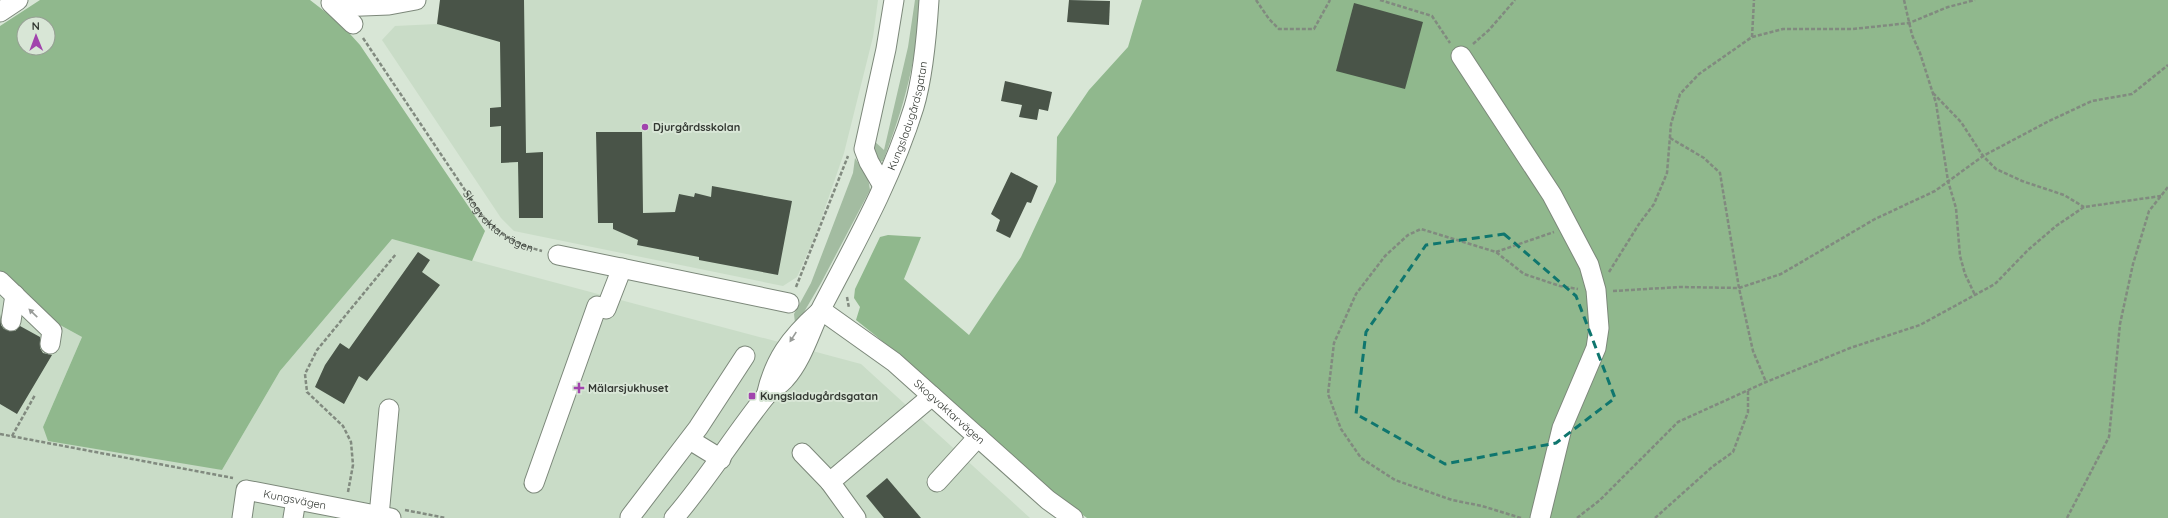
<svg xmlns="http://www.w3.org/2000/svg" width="2168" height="518" viewBox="0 0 2168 518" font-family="Quicksand,sans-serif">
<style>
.built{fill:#c9dcc7}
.green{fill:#a3bca1}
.forest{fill:#90b88d;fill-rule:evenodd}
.building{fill:#495448}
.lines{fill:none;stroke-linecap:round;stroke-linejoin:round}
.minor-casing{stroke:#7c887a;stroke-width:21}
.path{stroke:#818a7f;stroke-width:2.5;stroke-dasharray:4 2;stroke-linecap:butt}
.minor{stroke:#fff;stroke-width:19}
.oneway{fill:#989b98}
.marked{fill:none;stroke:#0f766e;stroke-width:3;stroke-dasharray:8 5;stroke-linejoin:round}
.poi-dot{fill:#a144ad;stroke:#d8e6d6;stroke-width:1.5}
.labels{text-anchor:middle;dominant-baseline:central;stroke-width:4;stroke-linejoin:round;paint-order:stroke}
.street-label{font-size:11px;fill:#323731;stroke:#d8e6d6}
.poi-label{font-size:11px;font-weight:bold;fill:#323731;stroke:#d8e6d6;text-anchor:start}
</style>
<rect width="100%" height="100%" fill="#d8e6d6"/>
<!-- built -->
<g class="built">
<polygon points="440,0 878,0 873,37 844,153 816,234 797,277 783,286 514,231 501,218 382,40 395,26 437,24"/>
<polygon points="392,239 861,364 1030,518 0,518 0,293 82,337 43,427 222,470 280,371"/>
</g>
<!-- green -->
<g class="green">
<path d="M915 0H919C919 55 903 110 883 161L879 162 875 155 873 140 884 150 908 47Z"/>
<polygon points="855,158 868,178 870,190 821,283 797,324 795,323 794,314 811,283 853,173"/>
</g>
<!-- forest -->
<g class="forest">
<path d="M40 0H310L341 24 360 45 485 231 472 261 392 239 280 371 222 470 48 441 43 427 82 337 38 313 0 278V26ZM24 24H48V48H24Z"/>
<path d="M1142 0H2168V518H1087C1063 501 1041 482 1019 462 964 415 913 364 856 320L860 307 854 298 855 289 880 237 888 235 921 237 904 279 969 335 1021 257 1056 182 1057 137 1089 90 1128 47Z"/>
</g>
<!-- building -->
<g class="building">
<polygon points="440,0 524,0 526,153 543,152 543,218 519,218 518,162 501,163 501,126 490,127 490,108 501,107 500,42 437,24"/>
<polygon points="1069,0 1110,1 1109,25 1067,22"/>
<polygon points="1354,3 1423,22 1405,89 1336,71"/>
<polygon points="1005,81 1052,92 1048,111 1039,109 1037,120 1019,117 1022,105 1001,101"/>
<polygon points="596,132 642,132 643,213 675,212 679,194 694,197 695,193 711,197 712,186 792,201 778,275 699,260 699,257 637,245 638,240 613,229 613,223 598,223"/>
<polygon points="1011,172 1038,186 1031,203 1027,202 1010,238 996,231 1000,220 991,214"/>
<polygon points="418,252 430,260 422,272 440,285 367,381 359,376 344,404 315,387 325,365 340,343 349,349"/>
<polygon points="0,314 1,325 4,329 15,331 20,326 40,337 40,348 43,353 52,355 17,414 0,404"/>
<polygon points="887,478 921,518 884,518 866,496"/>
</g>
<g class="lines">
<!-- minor casing -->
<g class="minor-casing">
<g id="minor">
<polyline points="331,3 353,24"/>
<polyline points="337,7 389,5 416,0"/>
<polyline points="0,12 18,0"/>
<polyline points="1461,56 1552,195 1589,265 1596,290 1599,328 1596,348 1562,428 1540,518"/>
<polyline points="883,186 869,162 864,149 886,49 894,0"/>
<polyline points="558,255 789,303"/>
<polyline points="0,281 52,331 50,344"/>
<polyline points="606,309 622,268"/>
<path id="s2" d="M821 310 894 362 1048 500 1073 518"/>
<polyline points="11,321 15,295"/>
<path d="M766 396C774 360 790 338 818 313"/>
<polyline points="690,440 721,459"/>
<polyline points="802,453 830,482"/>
<polyline points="937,482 978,437"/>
<polyline points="534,483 597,306"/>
<polyline points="379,516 389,409"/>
<polyline points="630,517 698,428 745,356"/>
<path id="s3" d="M242 518 246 490 391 518"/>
<polyline points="293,518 296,500"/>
<path id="s4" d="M674 518C707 480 733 437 765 397 770 390 779 386 785 379 803 359 810 331 822 307 856 242 892 178 914 107 923 77 927 32 929 0"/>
<polyline points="856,518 830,482 932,396"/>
</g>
</g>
<!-- path -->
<g class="path">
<polyline points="1256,0 1269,19 1279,29 1314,29 1330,0"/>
<polyline points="1380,0 1432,16 1450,43"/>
<polyline points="1904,0 1912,35 1920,53 1936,103 1948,181 1956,208 1960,256 1965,274 1975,295"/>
<polyline points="1752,37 1754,0"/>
<path id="s1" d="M363 38 483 217C500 235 518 245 542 251"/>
<polyline points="1473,44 1489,30 1515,0"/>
<polyline points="1933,93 1961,122 1983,156 1996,169 2022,181 2064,195 2084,207"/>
<polyline points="1670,138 1704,158 1720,173 1739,288 1753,351 1766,382"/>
<polyline points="1496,252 1554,232"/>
<polyline points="1609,272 1639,224 1654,204 1667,173 1671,124 1680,94 1699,74 1752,37 1783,29 1853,29 1909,23 1948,7 1975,0"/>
<polyline points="796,287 848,156"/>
<polyline points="1613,291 1680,287 1739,288 1781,274 1875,219 1935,191 1983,156 2049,121 2092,101 2132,94 2168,65"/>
<polyline points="847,297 849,308"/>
<polyline points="0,434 233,478"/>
<polyline points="12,436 35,395"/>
<polyline points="348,492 353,465 351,442 343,426 307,392 305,374 317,350 396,254"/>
<polyline points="405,510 446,518"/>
<polyline points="1521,518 1482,506 1452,500 1395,480 1361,458 1341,429 1328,394 1334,343 1356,294 1385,256 1408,235 1421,229 1496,252 1524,274 1560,286 1578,289"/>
<polyline points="1577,518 1600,500 1678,422 1766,382 1850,348 1920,325 1995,284 2028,250 2056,226 2084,207 2161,196"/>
<polyline points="1655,518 1712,467 1733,452 1748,412 1748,391"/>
<polyline points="2067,518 2109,437 2120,324 2133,264 2149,211 2168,187"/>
</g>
<!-- minor -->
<use href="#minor" class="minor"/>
</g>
<!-- one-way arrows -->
<defs><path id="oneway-solid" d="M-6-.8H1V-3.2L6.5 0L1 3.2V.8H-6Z"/></defs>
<g class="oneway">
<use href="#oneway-solid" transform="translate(33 313) rotate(-136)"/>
<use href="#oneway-solid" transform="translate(793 337) rotate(123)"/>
</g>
<!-- marked area -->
<path class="marked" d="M1504 234 1576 296 1615 398 1556 443 1445 464 1356 414 1366 332 1426 245Z"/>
<!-- markers -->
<g class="poi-dot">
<circle cx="645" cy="127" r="4"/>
<path d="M577 382h4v4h4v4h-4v4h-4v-4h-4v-4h4z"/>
<rect x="748" y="392" width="8" height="8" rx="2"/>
</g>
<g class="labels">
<!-- street labels -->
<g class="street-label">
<text stroke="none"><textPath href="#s4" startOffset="470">Kungsladugårdsgatan</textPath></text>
<text stroke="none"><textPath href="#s1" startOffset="230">Skogvaktarvägen</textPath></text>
<text stroke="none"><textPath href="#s2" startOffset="164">Skogvaktarvägen</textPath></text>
<text stroke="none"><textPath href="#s3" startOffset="78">Kungsvägen</textPath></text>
</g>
<!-- poi labels -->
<g class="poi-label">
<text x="653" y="127">Djurgårdsskolan</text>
<text x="588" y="388">Mälarsjukhuset</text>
<text x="760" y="396">Kungsladugårdsgatan</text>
</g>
</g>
<!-- north arrow -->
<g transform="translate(36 36) rotate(359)"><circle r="19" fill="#d8e6d6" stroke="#96a094"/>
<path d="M0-3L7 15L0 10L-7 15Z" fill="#a144ad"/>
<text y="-6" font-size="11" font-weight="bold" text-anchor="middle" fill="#323731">N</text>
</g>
</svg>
